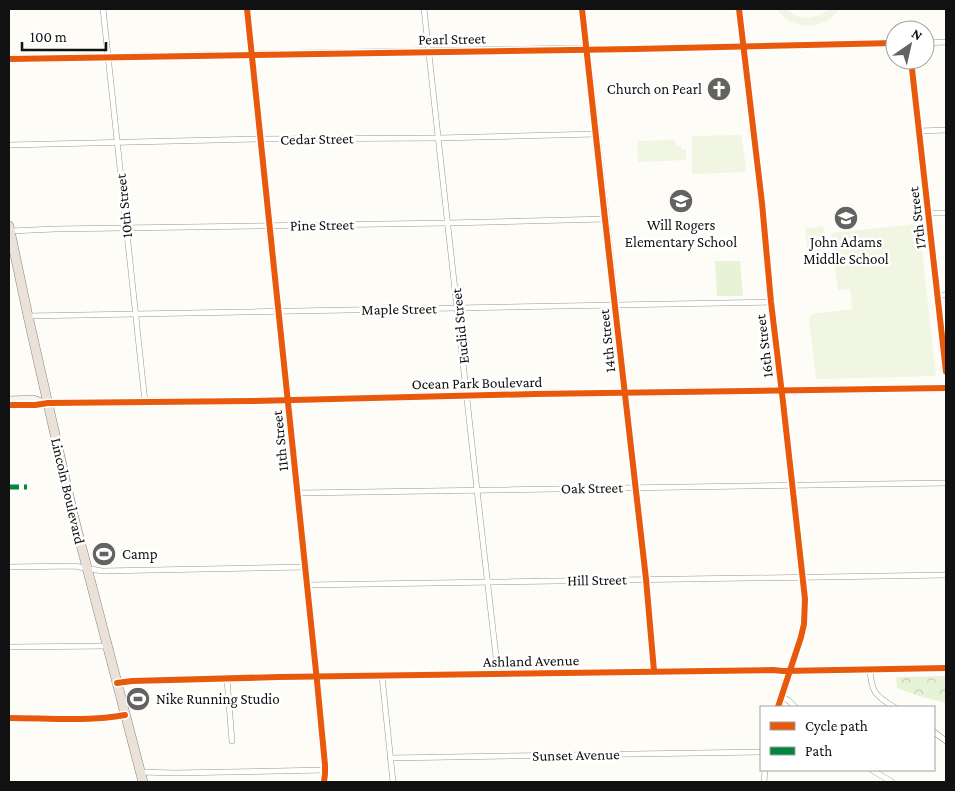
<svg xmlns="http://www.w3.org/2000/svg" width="955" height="791" viewBox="0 0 955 791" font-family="'Crimson Pro',serif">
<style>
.park{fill:url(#park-crowns)}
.garden{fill:#e7f3d7}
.pitch{fill:#f0f6e1}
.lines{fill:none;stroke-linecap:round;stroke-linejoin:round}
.street-casing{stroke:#979795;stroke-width:6}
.secondary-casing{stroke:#8e8d8b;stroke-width:8}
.highway-casing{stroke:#858482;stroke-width:10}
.street{stroke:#fffffe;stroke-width:5}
.secondary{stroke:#f6f4eb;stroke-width:7}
.highway{stroke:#eae1d8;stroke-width:9}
.quiet{stroke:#00873e;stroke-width:5;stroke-dasharray:10 5;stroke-linecap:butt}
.cycleway-casing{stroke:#fff;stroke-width:9}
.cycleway{stroke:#e8590c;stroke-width:6}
.labels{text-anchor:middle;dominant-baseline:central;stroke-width:5;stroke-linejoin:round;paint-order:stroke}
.street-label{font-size:15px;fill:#111;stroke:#fff}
.poi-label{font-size:15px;fill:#111;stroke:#fff}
</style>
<defs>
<pattern id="park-crowns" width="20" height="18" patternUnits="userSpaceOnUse" patternTransform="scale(1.25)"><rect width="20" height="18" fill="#e7f3d7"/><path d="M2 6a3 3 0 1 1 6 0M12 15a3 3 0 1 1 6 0" fill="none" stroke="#c5cfb8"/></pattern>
</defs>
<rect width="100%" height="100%" fill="#fdfcf7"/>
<!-- park -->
<polygon class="park" points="945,676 946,703 919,696 897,688 896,677"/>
<!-- garden -->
<polygon class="garden" points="715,261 740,261 743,296 717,296"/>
<!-- pitch -->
<g class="pitch">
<path d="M776 9H786L796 16 806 18 820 15 829 9H839C823 32 792 30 776 9Z"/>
<polygon points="739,135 742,136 742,139 746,168 744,172 695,174 692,172 692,137 694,136"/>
<polygon points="675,140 676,146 681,146 681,149 686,149 686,160 638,162 637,141"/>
<polygon points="919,224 936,376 816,379 809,318 812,314 852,309 850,289 838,290 831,233"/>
<polygon points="823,226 826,250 808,252 805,229"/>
</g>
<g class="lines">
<!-- street casing -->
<g class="street-casing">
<g id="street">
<polyline points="103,9 145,402"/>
<polyline points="424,9 477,490 498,674"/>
<polyline points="739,9 762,203 771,302 783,402 805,599 804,624 801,637 778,707"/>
<polyline points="925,43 946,42"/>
<polyline points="587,49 895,43"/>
<polyline points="911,60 946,372"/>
<polyline points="920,131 946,130"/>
<polyline points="9,145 261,139 439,138 596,134"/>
<polyline points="929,213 946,213"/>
<polyline points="10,231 55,229 448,223 605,219"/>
<polyline points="938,295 946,295"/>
<polyline points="28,316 771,302"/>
<polyline points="625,394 646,579 654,671"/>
<polyline points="298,493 946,483"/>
<polyline points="9,567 74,566 102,571 305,567"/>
<polyline points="307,585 946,575"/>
<polyline points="9,647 107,646"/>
<path d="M870 669C871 691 875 696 894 707"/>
<polyline points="382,676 393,782"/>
<polyline points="227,679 232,741"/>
<polyline points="117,683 132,681 279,677 773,670 783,671 946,668"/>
<polyline points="781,697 788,700 795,707"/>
<path d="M9 718C47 718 87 722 125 715"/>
<polyline points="934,732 946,741"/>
<polyline points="390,758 761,752"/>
<polyline points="872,770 892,782"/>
<polyline points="140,772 175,773 325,770"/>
<polyline points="764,782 765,770"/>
</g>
</g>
<!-- secondary casing -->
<g class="secondary-casing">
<g id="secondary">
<polyline points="247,9 317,681 325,765 325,774 324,782"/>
<polyline points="582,9 625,394"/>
<polyline points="9,59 587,49"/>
<polyline points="9,400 33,399 45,403"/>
<polyline points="9,405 35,405 48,403 252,401 535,394 946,388"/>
</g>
</g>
<!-- highway casing -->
<g class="highway-casing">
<polyline id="highway" points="9,226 28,316 74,518 143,782"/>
</g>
<!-- street -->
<use href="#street" class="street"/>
<!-- secondary -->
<use href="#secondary" class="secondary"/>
<!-- highway -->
<use href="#highway" class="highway"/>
<!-- quiet -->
<polyline class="quiet" points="9,487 27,487"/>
<!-- cycleway casing -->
<g class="cycleway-casing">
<g id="cycleway">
<polyline points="247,9 317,681 325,765 325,774 324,782"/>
<polyline points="582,9 605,219 646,579 654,671"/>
<polyline points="739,9 762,203 771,302 783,402 805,599 804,624 801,637 778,707"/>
<polyline points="9,59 635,49 895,43"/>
<polyline points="911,60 946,372"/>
<polyline points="9,405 35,405 48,403 252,401 535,394 946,388"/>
<polyline points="117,683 132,681 279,677 773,670 783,671 946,668"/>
<path d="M9 718C47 718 87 722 125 715"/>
</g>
</g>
<!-- cycleway -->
<use href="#cycleway" class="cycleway"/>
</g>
<!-- icons -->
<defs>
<g id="church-disc" transform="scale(1.25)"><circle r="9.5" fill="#646362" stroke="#fff"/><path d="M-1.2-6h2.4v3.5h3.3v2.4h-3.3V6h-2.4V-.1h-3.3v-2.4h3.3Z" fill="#fff"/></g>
<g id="school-disc" transform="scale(1.25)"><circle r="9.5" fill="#646362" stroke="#fff"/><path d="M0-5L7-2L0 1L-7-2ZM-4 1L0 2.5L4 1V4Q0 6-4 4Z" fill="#fff"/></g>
<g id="stadium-disc" transform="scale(1.25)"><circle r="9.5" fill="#646362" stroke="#fff"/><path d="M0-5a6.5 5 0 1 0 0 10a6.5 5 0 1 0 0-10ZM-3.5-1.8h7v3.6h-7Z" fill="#fff"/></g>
</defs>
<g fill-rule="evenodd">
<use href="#church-disc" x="719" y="89"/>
<use href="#school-disc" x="681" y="201"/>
<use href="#school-disc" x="846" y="218"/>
<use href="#stadium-disc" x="104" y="554"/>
<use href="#stadium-disc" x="138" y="699"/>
</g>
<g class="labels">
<!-- street labels -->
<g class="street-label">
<text transform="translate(452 39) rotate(-1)">Pearl Street</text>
<text transform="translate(317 139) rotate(-1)">Cedar Street</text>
<text transform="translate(124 206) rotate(-96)">10th Street</text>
<text transform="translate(917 218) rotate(-97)">17th Street</text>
<text transform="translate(322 225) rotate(-1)">Pine Street</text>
<text transform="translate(399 309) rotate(-1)">Maple Street</text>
<text transform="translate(460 326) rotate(-96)">Euclid Street</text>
<text transform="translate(607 341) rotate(-96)">14th Street</text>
<text transform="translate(764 346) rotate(-97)">16th Street</text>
<text transform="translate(477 383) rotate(-1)">Ocean Park Boulevard</text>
<text transform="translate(280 441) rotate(-96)">11th Street</text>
<text transform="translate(592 488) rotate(-1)">Oak Street</text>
<text transform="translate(68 491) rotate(77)">Lincoln Boulevard</text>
<text transform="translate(597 580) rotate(-1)">Hill Street</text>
<text transform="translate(531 661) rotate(-1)">Ashland Avenue</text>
<text transform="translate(576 755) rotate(-1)">Sunset Avenue</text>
</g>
<!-- poi labels -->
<g class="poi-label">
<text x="702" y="89" text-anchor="end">Church on Pearl</text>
<text x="681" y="225">Will Rogers<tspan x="681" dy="17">Elementary School</tspan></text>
<text x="846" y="242">John Adams<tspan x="846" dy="17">Middle School</tspan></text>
<text x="122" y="554" text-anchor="start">Camp</text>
<text x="156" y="699" text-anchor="start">Nike Running Studio</text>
</g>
</g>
<!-- border -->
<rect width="955" height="791" fill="none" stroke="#111111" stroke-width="20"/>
<!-- legend -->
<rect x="760" y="706" width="175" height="65" fill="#ffffff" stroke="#a0a0a0"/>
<rect x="770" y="722" width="25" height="8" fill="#e8590c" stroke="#a0a0a0"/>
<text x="805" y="731" font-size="15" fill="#111111">Cycle path</text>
<rect x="770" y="747" width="25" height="8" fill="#00873e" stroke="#a0a0a0"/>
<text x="805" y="756" font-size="15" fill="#111111">Path</text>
<!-- north arrow -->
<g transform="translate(910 45) rotate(34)"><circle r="24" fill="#ffffff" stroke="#a0a0a0"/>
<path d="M0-4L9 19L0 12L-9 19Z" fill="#646362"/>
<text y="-8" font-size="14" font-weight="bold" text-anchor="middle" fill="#111111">N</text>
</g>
<!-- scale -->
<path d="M22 42v8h84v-8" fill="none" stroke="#111111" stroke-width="2.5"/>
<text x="30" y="42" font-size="15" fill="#111111" stroke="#ffffff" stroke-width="4" paint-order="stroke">100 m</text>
</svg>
